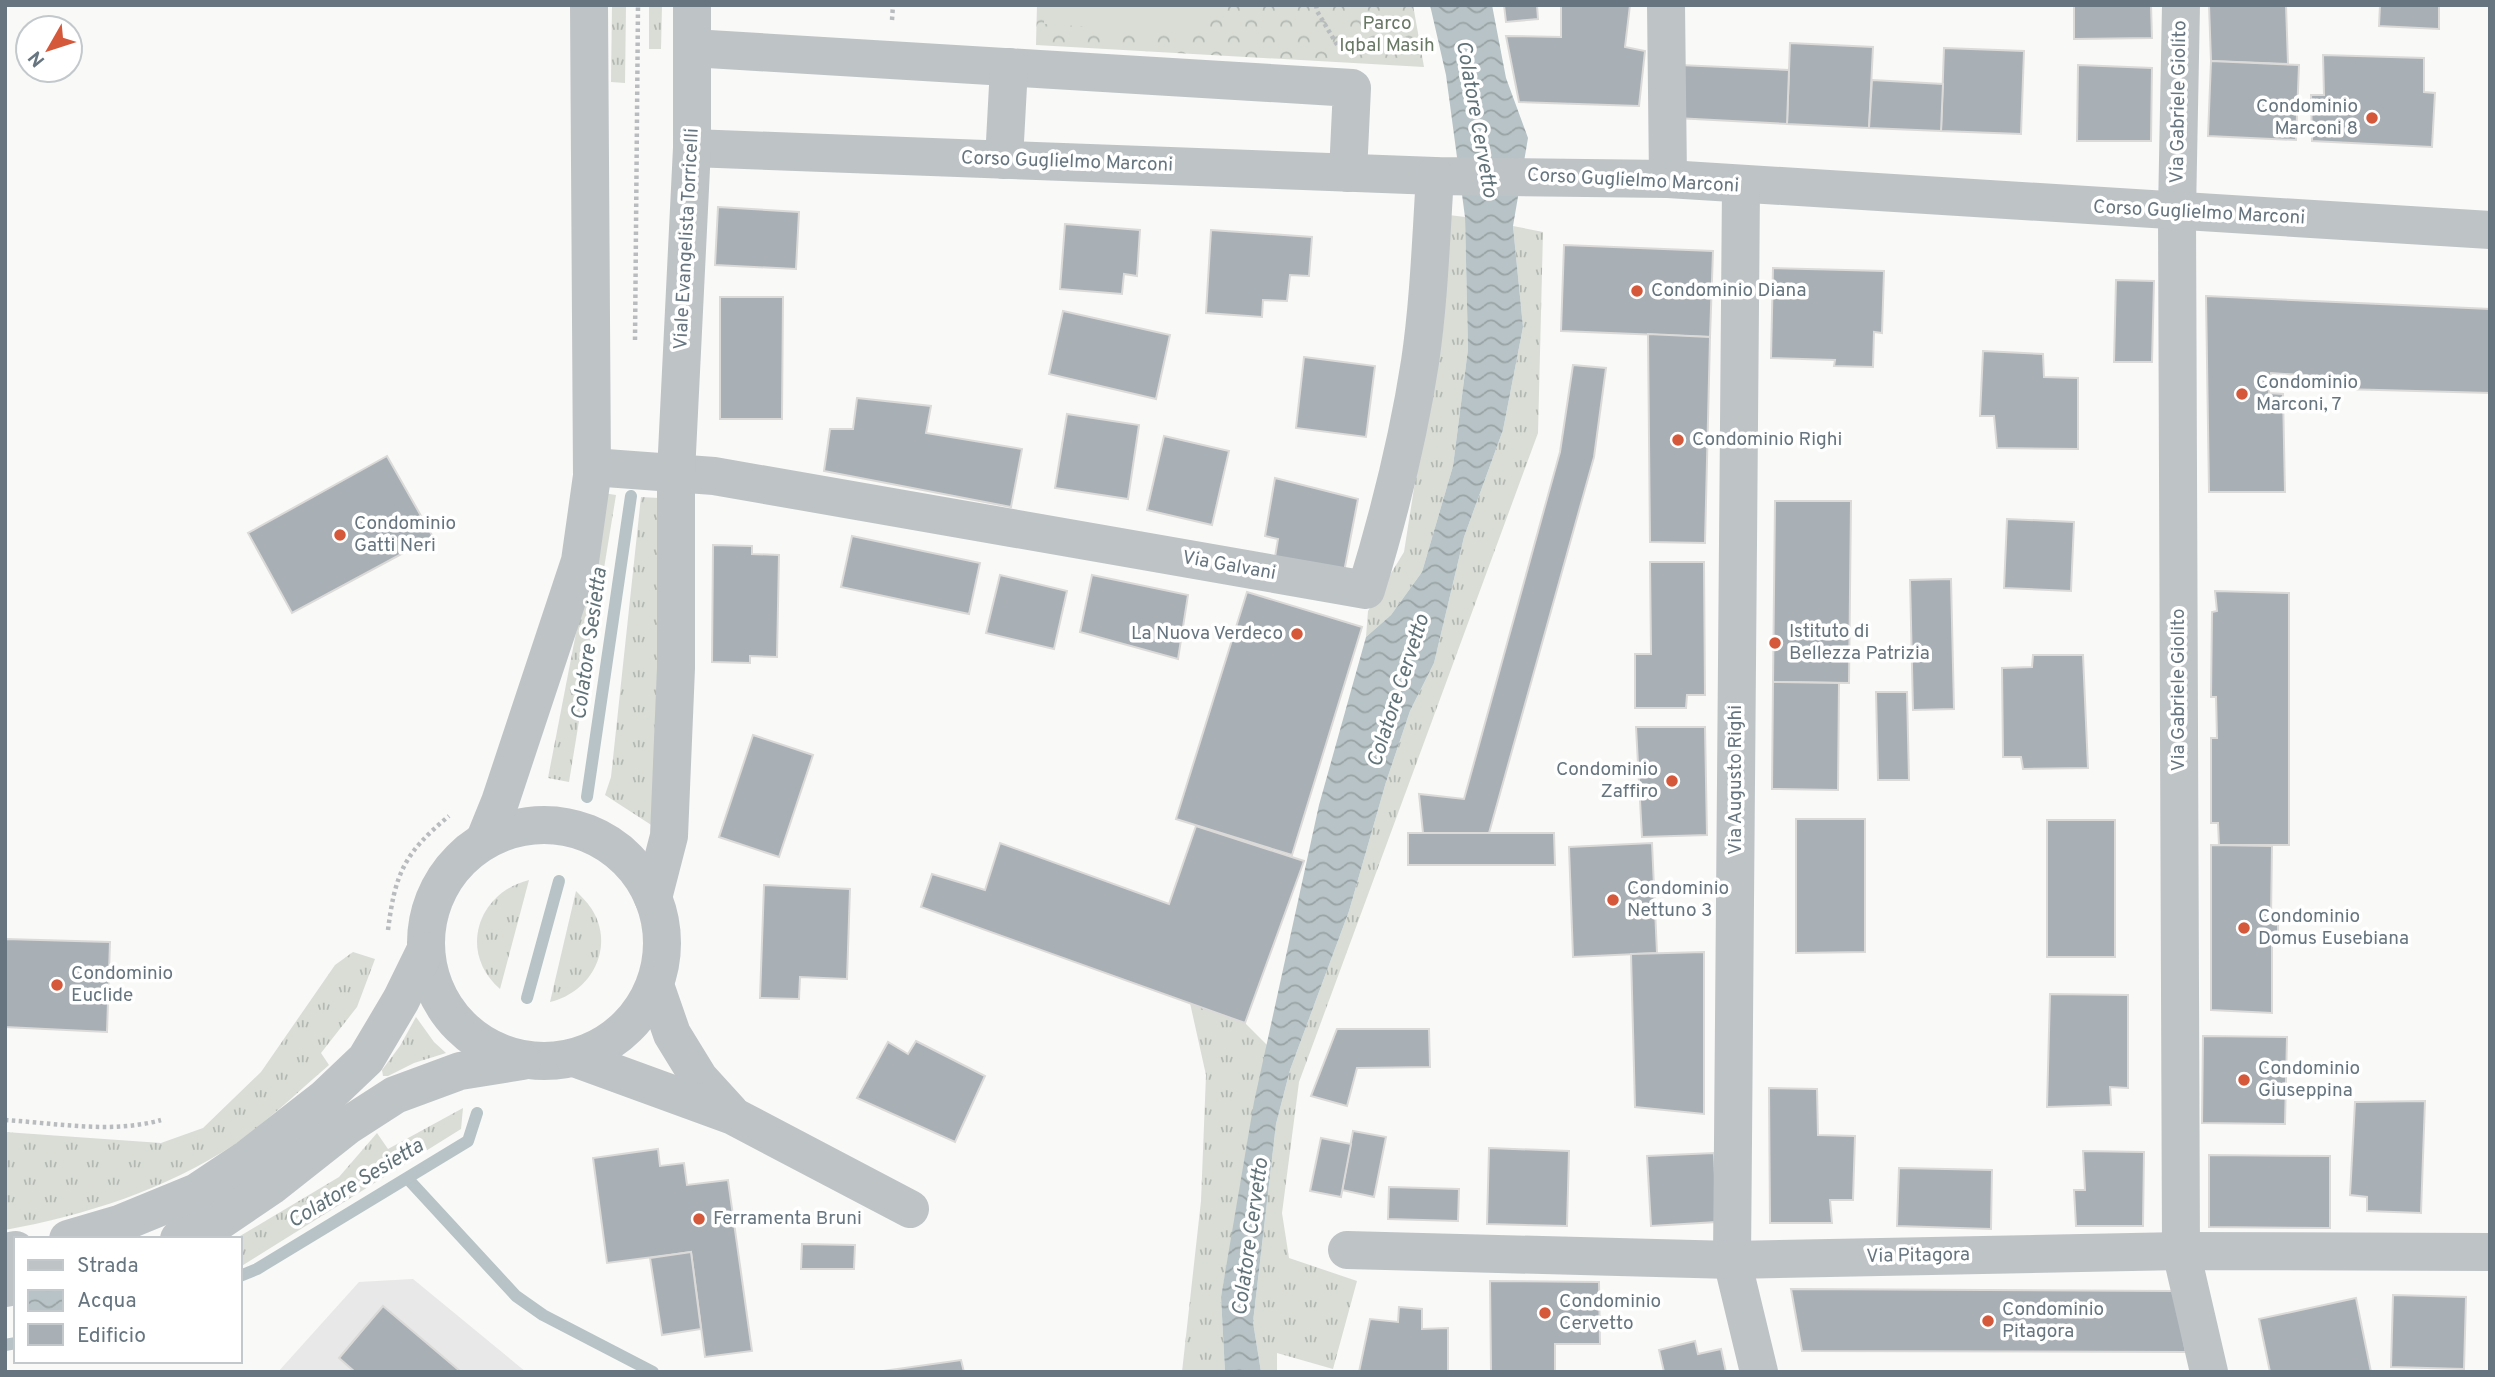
<svg xmlns="http://www.w3.org/2000/svg" width="2495" height="1377" viewBox="0 0 2495 1377" font-family="Overpass,sans-serif">
<style>
.built{fill:#e7e8e7}
.grass{fill:url(#grass-tufts)}
.forest{fill:url(#forest-crowns)}
.pitch{fill:#d9ddd6}
.water{fill:url(#water-waves)}
.lines{fill:none;stroke-linecap:round;stroke-linejoin:round}
.stream{stroke:#b7c3c6;stroke-width:12}
.building{fill:#a8afb5;stroke:#dbdad9;stroke-width:2}
.path{stroke:#b9bcbf;stroke-width:4.5;stroke-dasharray:3.5 3.5;stroke-linecap:butt}
.minor{stroke:#bec3c6;stroke-width:38}
.poi-dot{fill:#d5583b;stroke:#fff;stroke-width:2.5}
.labels{text-anchor:middle;dominant-baseline:central;stroke-width:7;stroke-linejoin:round;paint-order:stroke}
.park-label{font-size:19px;fill:#697865;stroke:#fff}
.street-label{font-size:19px;fill:#66757f;stroke:#fff}
.poi-label{font-size:19px;fill:#66757f;stroke:#fff;text-anchor:start}
.water-label{font-size:21px;font-style:italic;fill:#617379;stroke:#fff}
</style>
<defs>
<pattern id="grass-tufts" width="24" height="20" patternUnits="userSpaceOnUse" patternTransform="scale(1.75)"><rect width="24" height="20" fill="#d9ddd6"/><path d="M3 7l-1-3M5 7V3M7 7l1-3M15 17l-1-3M17 17v-4M19 17l1-3" fill="none" stroke="#b4b8b3"/></pattern>
<pattern id="forest-crowns" width="20" height="18" patternUnits="userSpaceOnUse" patternTransform="scale(1.75)"><rect width="20" height="18" fill="#d9ddd6"/><path d="M2 6a3 3 0 1 1 6 0M12 15a3 3 0 1 1 6 0" fill="none" stroke="#b4b8b3"/></pattern>
<pattern id="water-waves" width="16" height="10" patternUnits="userSpaceOnUse" patternTransform="scale(1.75)"><rect width="16" height="10" fill="#b7c3c6"/><path d="M0 5q4-4 8 0t8 0" fill="none" stroke="#99a3a6"/></pattern>
</defs>
<rect width="100%" height="100%" fill="#f9f9f7"/>
<!-- built -->
<polygon class="built" points="413,1279 526,1372 278,1372 359,1282"/>
<!-- grass -->
<g class="grass">
<polygon points="612,5 626,5 625,83 611,82"/>
<polygon points="649,5 662,5 661,49 649,49"/>
<polygon points="1449,215 1465,217 1468,349 1453,466 1422,572 1391,615 1366,637 1368,611 1404,552 1423,431"/>
<polygon points="1513,226 1543,232 1538,433 1299,1082 1282,1213 1289,1258 1357,1281 1333,1369 1277,1353 1277,1372 1261,1372 1253,1322 1276,1124 1290,1070 1349,911 1386,782 1410,711 1434,663 1464,537 1503,430 1523,327"/>
<polygon points="603,493 616,495 569,782 548,778"/>
<polygon points="641,497 659,498 659,830 605,795 611,777"/>
<path d="M529 880 500 989C458 953 477 893 529 880Z"/>
<path d="M576 891C581 896 587 902 591 908 616 946 592 992 550 1002Z"/>
<path d="M353 952 375 959 357 1007 321 1053 329 1065C299 1091 268 1121 235 1144 165 1190 86 1215 5 1230V1132L161 1143 203 1128 261 1072 335 965Z"/>
<polygon points="1190,1003 1245,1023 1267,1045 1221,1297 1225,1372 1182,1372 1201,1201 1206,1075"/>
<polygon points="416,1017 434,1042 446,1053 414,1063 388,1076 383,1076 382,1070 400,1046"/>
<polygon points="463,1108 461,1129 240,1267 240,1239 235,1239 339,1177 377,1133 388,1149"/>
</g>
<!-- forest -->
<polygon class="forest" points="1037,5 1413,5 1424,67 1036,45"/>
<!-- pitch -->
<polygon class="pitch" points="1044,5 1206,5 1207,34 1044,24"/>
<!-- water -->
<polygon class="water" points="1430,5 1492,5 1506,78 1528,138 1513,226 1523,327 1503,430 1464,537 1434,663 1410,711 1386,782 1349,911 1290,1070 1276,1124 1253,1322 1261,1372 1225,1372 1221,1297 1254,1102 1319,805 1366,637 1391,615 1422,572 1453,466 1468,349 1465,217 1446,75"/>
<g class="lines">
<!-- stream -->
<g class="stream">
<polyline points="587,797 631,496"/>
<polyline points="527,998 559,881"/>
<polyline points="408,1179 516,1296 543,1315 653,1372"/>
<polyline points="240,1276 257,1269 468,1141 477,1113"/>
<polyline points="5,1345 16,1343"/>
</g>
</g>
<!-- building -->
<g class="building">
<polygon points="1504,5 1537,5 1538,19 1506,22"/>
<polygon points="1561,5 1630,5 1625,47 1645,51 1639,106 1519,102 1506,36 1561,37"/>
<polygon points="2074,5 2151,5 2152,38 2074,39"/>
<polygon points="2209,5 2286,5 2288,64 2211,61"/>
<polygon points="2380,5 2439,5 2439,29 2379,26"/>
<polygon points="1790,43 1873,47 1869,128 1787,124"/>
<polygon points="1944,48 2024,51 2021,134 1941,131"/>
<polygon points="2323,55 2424,58 2424,92 2435,93 2432,147 2312,141 2311,95 2324,95"/>
<polygon points="2211,61 2299,65 2296,140 2208,136"/>
<polygon points="1679,65 1789,70 1787,124 1676,118"/>
<polygon points="2078,65 2152,68 2151,141 2077,141"/>
<polygon points="1872,80 1943,84 1941,131 1869,128"/>
<polygon points="718,207 799,212 796,269 715,265"/>
<polygon points="1065,224 1140,230 1137,276 1124,274 1122,294 1060,289"/>
<polygon points="1211,230 1312,237 1309,276 1290,275 1287,301 1263,300 1262,317 1206,313"/>
<polygon points="1564,245 1713,251 1710,337 1561,331"/>
<polygon points="1773,268 1884,271 1882,333 1874,332 1873,367 1834,366 1835,360 1771,358"/>
<polygon points="2116,280 2154,281 2152,362 2114,362"/>
<polygon points="2206,296 2490,309 2490,393 2342,389 2342,378 2271,373 2269,393 2283,394 2285,492 2209,492"/>
<polygon points="720,297 783,297 782,419 720,419"/>
<polygon points="1063,311 1170,335 1156,399 1049,374"/>
<polygon points="1648,334 1710,337 1705,543 1650,542"/>
<polygon points="1983,351 2043,354 2044,377 2078,378 2078,449 1997,448 1994,416 1980,416"/>
<polygon points="1304,357 1375,366 1366,437 1296,428"/>
<polygon points="1573,365 1606,368 1594,457 1489,833 1423,833 1419,794 1464,799 1560,452"/>
<polygon points="857,398 931,406 926,433 1022,449 1011,507 824,471 830,429 853,429"/>
<polygon points="1067,414 1139,425 1128,499 1055,488"/>
<polygon points="1164,436 1229,451 1212,525 1147,510"/>
<polygon points="387,456 433,537 292,613 248,533"/>
<polygon points="1275,478 1358,499 1344,572 1275,557 1278,539 1265,536"/>
<polygon points="1775,501 1851,501 1849,683 1773,682"/>
<polygon points="2007,519 2074,522 2071,591 2004,588"/>
<polygon points="852,536 980,563 969,614 841,587"/>
<polygon points="713,545 752,546 752,554 779,555 777,657 750,656 750,663 712,662"/>
<polygon points="1650,562 1704,562 1705,695 1687,695 1686,708 1635,708 1635,654 1651,654"/>
<polygon points="1000,575 1067,591 1054,649 986,633"/>
<polygon points="1092,575 1188,595 1178,659 1080,632"/>
<polygon points="1951,579 1954,709 1913,710 1910,580"/>
<polygon points="2215,591 2289,593 2289,845 2219,845 2218,823 2211,823 2211,738 2217,738 2216,697 2211,697 2212,612 2217,611"/>
<polygon points="1247,592 1362,627 1292,855 1176,819"/>
<polygon points="2033,655 2083,655 2088,768 2023,769 2021,757 2003,757 2002,668 2032,667"/>
<polygon points="1773,682 1839,683 1838,790 1772,789"/>
<polygon points="1876,692 1907,692 1909,780 1878,780"/>
<polygon points="1636,727 1705,727 1707,835 1642,837"/>
<polygon points="753,735 813,755 779,857 719,837"/>
<polygon points="1796,819 1865,819 1865,952 1796,953"/>
<rect x="2047" y="820" width="68" height="137"/>
<polygon points="1196,826 1304,861 1245,1023 921,907 932,874 985,890 1000,843 1169,904"/>
<polygon points="1408,833 1554,833 1555,865 1408,865"/>
<polygon points="1652,843 1657,953 1573,957 1569,847"/>
<polygon points="2211,845 2272,846 2271,918 2278,918 2278,939 2272,939 2272,1013 2211,1010"/>
<polygon points="764,885 850,889 847,979 800,977 799,999 760,998"/>
<polygon points="5,939 110,942 107,1032 5,1027"/>
<polygon points="1704,952 1704,1114 1635,1107 1631,954"/>
<polygon points="2050,994 2128,995 2128,1088 2110,1087 2111,1105 2047,1107"/>
<polygon points="1337,1029 1429,1029 1430,1067 1357,1068 1347,1106 1311,1096"/>
<polygon points="2203,1036 2287,1037 2285,1124 2202,1123"/>
<polygon points="916,1041 985,1076 955,1142 857,1098 888,1042 908,1054"/>
<polygon points="1769,1088 1817,1089 1818,1135 1855,1136 1853,1200 1830,1200 1832,1223 1770,1223"/>
<polygon points="2425,1101 2421,1213 2367,1211 2367,1197 2350,1195 2355,1102"/>
<polygon points="1353,1131 1386,1137 1374,1197 1342,1190"/>
<polygon points="1321,1138 1351,1144 1341,1197 1310,1191"/>
<polygon points="1489,1148 1569,1151 1567,1226 1487,1224"/>
<polygon points="658,1149 660,1166 684,1163 687,1185 728,1180 752,1351 705,1357 691,1252 607,1263 593,1158"/>
<polygon points="2083,1151 2144,1152 2143,1226 2076,1226 2074,1190 2085,1190"/>
<polygon points="1714,1153 1717,1222 1651,1226 1647,1156"/>
<polygon points="2209,1155 2330,1156 2330,1228 2209,1227"/>
<polygon points="1899,1168 1992,1170 1991,1229 1897,1226"/>
<polygon points="1389,1187 1459,1189 1458,1221 1388,1219"/>
<polygon points="802,1244 855,1245 854,1269 801,1269"/>
<polygon points="691,1252 701,1329 662,1335 650,1258"/>
<polygon points="1490,1281 1599,1282 1600,1344 1555,1344 1555,1372 1491,1372"/>
<polygon points="1791,1289 2174,1291 2186,1352 1802,1351"/>
<polygon points="2393,1295 2466,1297 2464,1369 2391,1367"/>
<polygon points="2356,1298 2371,1372 2270,1372 2259,1319"/>
<polygon points="383,1306 461,1372 355,1372 339,1358"/>
<polygon points="1399,1307 1422,1309 1422,1329 1448,1328 1448,1372 1359,1372 1370,1319 1398,1322"/>
<polygon points="1695,1341 1698,1354 1721,1349 1726,1372 1664,1372 1659,1350"/>
<polygon points="961,1360 964,1372 876,1372"/>
</g>
<g class="lines">
<!-- path -->
<g class="path">
<polyline points="1316,5 1317,11 1339,48"/>
<polyline points="892,20 893,5"/>
<polyline points="635,340 638,5"/>
<path d="M388 930C395 874 404 853 449 816"/>
<path d="M5 1120C55 1123 112 1134 161 1120"/>
</g>
<!-- minor -->
<g class="minor">
<polyline points="1666,5 1668,179"/>
<polyline points="2181,5 2177,212 2181,1251 2209,1372"/>
<polyline points="692,48 1352,88 1348,173"/>
<polyline points="692,148 1435,176 1668,179 2490,230"/>
<polyline points="1004,160 1009,67"/>
<polyline points="1741,185 1732,1260 1759,1372"/>
<path d="M592 467 714 476 1366 590C1389 515 1408 440 1420 362 1429 301 1431 238 1435 176"/>
<circle cx="544" cy="943" r="118"/>
<polyline points="485,839 500,802 580,561 592,476 589,5"/>
<polyline points="653,898 669,836 676,668 676,473 692,148 692,5"/>
<polyline points="655,985 672,1034 699,1078 730,1112"/>
<polyline points="574,1058 733,1116 910,1209"/>
<polyline points="68,1239 119,1224 197,1192 248,1158 325,1098 366,1059 401,1000 425,951"/>
<polyline points="179,1239 215,1224 271,1186 347,1126 395,1095 460,1071 522,1061"/>
<polyline points="1347,1250 1732,1260 2181,1251 2490,1252"/>
<polyline points="5,1252 16,1250"/>
<polyline points="5,1288 16,1286"/>
</g>
</g>
<!-- markers -->
<g class="poi-dot">
<circle cx="2372" cy="118" r="7"/>
<circle cx="1637" cy="291" r="7"/>
<circle cx="2242" cy="394" r="7"/>
<circle cx="1678" cy="440" r="7"/>
<circle cx="340" cy="535" r="7"/>
<circle cx="1297" cy="634" r="7"/>
<circle cx="1775" cy="643" r="7"/>
<circle cx="1672" cy="781" r="7"/>
<circle cx="1613" cy="900" r="7"/>
<circle cx="2244" cy="928" r="7"/>
<circle cx="57" cy="985" r="7"/>
<circle cx="2244" cy="1080" r="7"/>
<circle cx="699" cy="1219" r="7"/>
<circle cx="1545" cy="1313" r="7"/>
<circle cx="1988" cy="1321" r="7"/>
</g>
<g class="labels">
<!-- park labels -->
<g class="park-label">
<text x="1387" y="24">Parco<tspan x="1387" dy="22">Iqbal Masih</tspan></text>
</g>
<!-- street labels -->
<g class="street-label">
<text transform="translate(2179 102) rotate(-89)">Via Gabriele Giolito</text>
<text transform="translate(1067 162) rotate(2)">Corso Guglielmo Marconi</text>
<text transform="translate(1633 181) rotate(3)">Corso Guglielmo Marconi</text>
<text transform="translate(2199 213) rotate(3)">Corso Guglielmo Marconi</text>
<text transform="translate(687 239) rotate(-87)">Viale Evangelista Torricelli</text>
<text transform="translate(1229 566) rotate(10)">Via Galvani</text>
<text transform="translate(2179 690) rotate(-90)">Via Gabriele Giolito</text>
<text transform="translate(1736 780) rotate(-90)">Via Augusto Righi</text>
<text transform="translate(1918 1256) rotate(-1)">Via Pitagora</text>
</g>
<!-- poi labels -->
<g class="poi-label">
<text x="2358" y="107" text-anchor="end">Condominio<tspan x="2358" dy="22">Marconi 8</tspan></text>
<text x="1651" y="291">Condominio Diana</text>
<text x="2256" y="383">Condominio<tspan x="2256" dy="22">Marconi, 7</tspan></text>
<text x="1692" y="440">Condominio Righi</text>
<text x="354" y="524">Condominio<tspan x="354" dy="22">Gatti Neri</tspan></text>
<text x="1789" y="632">Istituto di<tspan x="1789" dy="22">Bellezza Patrizia</tspan></text>
<text x="1283" y="634" text-anchor="end">La Nuova Verdeco</text>
<text x="1658" y="770" text-anchor="end">Condominio<tspan x="1658" dy="22">Zaffiro</tspan></text>
<text x="1627" y="889">Condominio<tspan x="1627" dy="22">Nettuno 3</tspan></text>
<text x="2258" y="917">Condominio<tspan x="2258" dy="22">Domus Eusebiana</tspan></text>
<text x="71" y="974">Condominio<tspan x="71" dy="22">Euclide</tspan></text>
<text x="2258" y="1069">Condominio<tspan x="2258" dy="22">Giuseppina</tspan></text>
<text x="713" y="1219">Ferramenta Bruni</text>
<text x="1559" y="1302">Condominio<tspan x="1559" dy="22">Cervetto</tspan></text>
<text x="2002" y="1310">Condominio<tspan x="2002" dy="22">Pitagora</tspan></text>
</g>
<!-- water labels -->
<g class="water-label">
<text transform="translate(1476 119) rotate(80)">Colatore Cervetto</text>
<text transform="translate(590 644) rotate(-82)">Colatore Sesietta</text>
<text transform="translate(1399 691) rotate(-72)">Colatore Cervetto</text>
<text transform="translate(356 1184) rotate(-31)">Colatore Sesietta</text>
<text transform="translate(1251 1237) rotate(-82)">Colatore Cervetto</text>
</g>
</g>
<!-- border -->
<rect width="2495" height="1377" fill="none" stroke="#66757f" stroke-width="14"/>
<!-- legend -->
<rect x="14" y="1237" width="228" height="126" fill="#ffffff" stroke="#c2c8cc" stroke-width="2"/>
<rect x="28" y="1260" width="35" height="10" fill="#bec3c6" stroke="#c2c8cc" stroke-width="2"/>
<text x="77" y="1272" font-size="21" fill="#66757f">Strada</text>
<rect x="28" y="1290" width="35" height="21" fill="url(#water-waves)" stroke="#c2c8cc" stroke-width="2"/>
<text x="77" y="1307" font-size="21" fill="#66757f">Acqua</text>
<rect x="28" y="1324" width="35" height="21" fill="#a8afb5" stroke="#c2c8cc" stroke-width="2"/>
<text x="77" y="1342" font-size="21" fill="#66757f">Edificio</text>
<!-- north arrow -->
<g transform="translate(49 49) rotate(231)"><circle r="33" fill="#ffffff" stroke="#c2c8cc" stroke-width="2"/>
<path d="M0-5L12 26L0 18L-12 26Z" fill="#d5583b"/>
<text y="-10" font-size="19" font-weight="bold" text-anchor="middle" fill="#66757f">N</text>
</g>
</svg>
